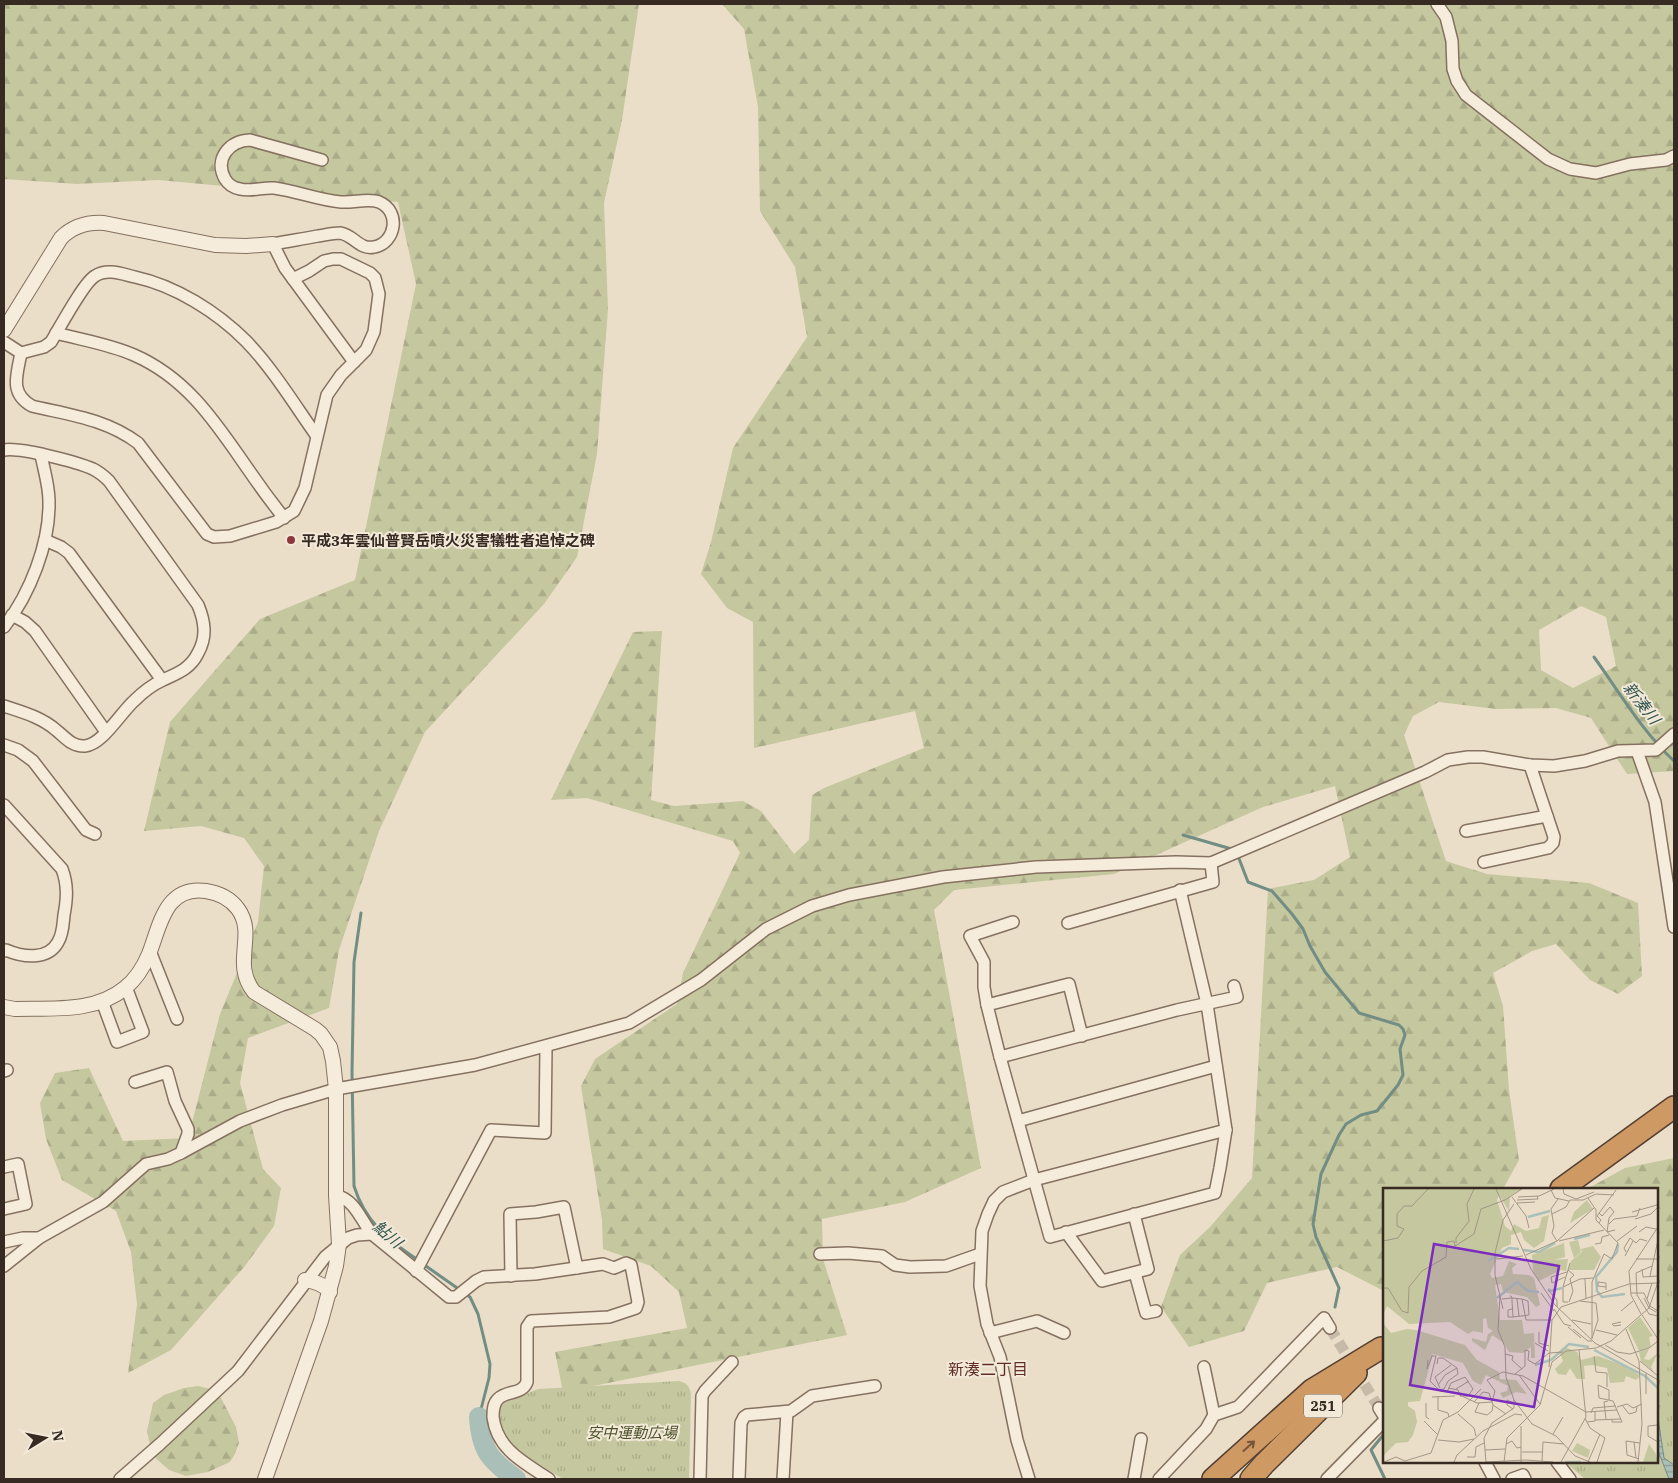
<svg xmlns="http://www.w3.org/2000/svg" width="1678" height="1483" viewBox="0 0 1678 1483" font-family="'IBM Plex Serif','Noto Sans JP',serif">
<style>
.forest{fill:url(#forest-firs);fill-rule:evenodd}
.park{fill:url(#park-tufts)}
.water{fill:url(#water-rules);stroke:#718d84}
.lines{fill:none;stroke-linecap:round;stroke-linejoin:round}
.stream{stroke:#718d84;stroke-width:3}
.river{stroke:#aabfb7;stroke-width:20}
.minor-tunnel{stroke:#c6baa8;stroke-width:11;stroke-dasharray:11 5.5;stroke-linecap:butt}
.minor-casing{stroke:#857160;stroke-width:14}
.tertiary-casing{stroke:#857160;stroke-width:16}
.motorway-casing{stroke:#534033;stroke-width:24}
.minor{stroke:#f6ecdc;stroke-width:11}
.tertiary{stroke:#f6ecdc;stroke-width:14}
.motorway{stroke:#cf9964;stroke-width:21}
.oneway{stroke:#74563c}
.poi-dot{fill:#8d363d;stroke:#f2e9d8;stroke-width:2}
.labels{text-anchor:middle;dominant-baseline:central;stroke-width:4;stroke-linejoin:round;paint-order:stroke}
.shield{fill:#f2e9d8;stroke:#6f6359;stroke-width:1}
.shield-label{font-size:14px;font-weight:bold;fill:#372a22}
.poi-label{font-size:15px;font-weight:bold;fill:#372a22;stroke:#f2e9d8;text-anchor:start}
.park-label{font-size:15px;font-style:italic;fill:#4a512a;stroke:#f2e9d8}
.water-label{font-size:16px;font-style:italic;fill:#335550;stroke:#f2e9d8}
.neighbourhood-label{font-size:16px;fill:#5f2e26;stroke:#f2e9d8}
.inset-river{fill:none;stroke:#aabfb7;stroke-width:2.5}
.inset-road{fill:none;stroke:#a29686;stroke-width:1}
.view{fill:#7b2cbf;fill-opacity:0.15;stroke:#7b2cbf;stroke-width:2.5}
.inset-edge{fill:none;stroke:#372a22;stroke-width:2.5}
</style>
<defs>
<pattern id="forest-firs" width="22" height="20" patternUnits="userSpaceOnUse" patternTransform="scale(1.25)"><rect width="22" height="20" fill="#c5c79e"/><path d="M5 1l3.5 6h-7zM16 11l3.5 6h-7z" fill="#aaab88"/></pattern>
<pattern id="park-tufts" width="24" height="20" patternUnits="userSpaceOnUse" patternTransform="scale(1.25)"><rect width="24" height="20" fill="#c5c79e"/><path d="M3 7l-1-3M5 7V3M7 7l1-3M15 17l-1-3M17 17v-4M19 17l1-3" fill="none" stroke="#aaab88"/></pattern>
<pattern id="water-rules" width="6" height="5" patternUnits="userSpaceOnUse" patternTransform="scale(1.25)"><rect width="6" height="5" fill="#aabfb7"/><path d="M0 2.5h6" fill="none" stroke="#8b9b94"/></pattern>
</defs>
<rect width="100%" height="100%" fill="#eadec9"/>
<!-- forest -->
<g class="forest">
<polygon points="4,4 639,4 622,120 604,203 608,309 597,454 577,557 544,604 425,732 379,831 339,950 329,1008 248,1038 240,1083 263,1169 281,1188 274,1226 245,1266 171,1350 128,1373 137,1304 131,1252 116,1211 62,1180 46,1139 40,1103 55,1073 89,1068 123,1141 188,1138 220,1014 258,922 264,866 244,838 201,826 144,831 170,722 260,619 355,580 416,284 398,202 158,180 77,184 4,179"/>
<path d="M722 4H1674V771L1627 774 1591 718 1556 708 1496 709 1439 702 1413 716 1404 735 1446 861 1487 874 1589 883 1638 903 1642 976 1618 994 1590 980 1556 944 1532 951 1493 973 1503 1006 1509 1090 1519 1160 1503 1189H1384V1289L1382 1290 1337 1267 1267 1283 1244 1331 1189 1347 1161 1307 1180 1255 1210 1227 1252 1178 1268 889 1314 880 1350 857 1335 786 1263 807 1114 874 954 890 934 910 981 1168 905 1202 822 1219 823 1259 847 1335 563 1392 555 1352 687 1328 679 1292 651 1266 603 1249 602 1220 581 1086 595 1059 677 1004 683 973 740 853 733 841 587 798 551 800 633 632 662 631 651 800 674 806 743 801 761 811 794 854 809 840 812 795 824 788 924 748 915 711 754 748 753 622 727 608 701 574 711 542 733 448 807 337 795 267 760 211 758 107 744 29ZM1581 606 1606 617 1616 666 1573 688 1541 670 1539 630Z"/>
<polygon points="1674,1158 1674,1298 1657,1281 1657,1189 1587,1189 1625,1168"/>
<polygon points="198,1386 215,1390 221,1398 236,1427 239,1443 235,1454 230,1462 208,1472 186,1476 169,1470 152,1455 147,1431 153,1403 164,1395 184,1388"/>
</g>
<!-- park -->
<g class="park">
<polygon points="1657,1252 1674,1281 1674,1479 1585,1479 1565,1462 1657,1462"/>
<path d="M679 1381C687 1383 689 1386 691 1393L689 1479H563L522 1454 510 1444 501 1430 498 1416 500 1407 506 1402 538 1389Z"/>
</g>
<!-- water -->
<polygon class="water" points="1657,1411 1664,1458 1674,1465 1674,1479 1669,1479 1657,1448"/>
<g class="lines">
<!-- stream -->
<g class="stream">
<path d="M1594 657C1620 693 1642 731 1674 761"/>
<polyline points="1183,835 1235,850"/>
<polyline points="1238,856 1248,882 1272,891 1292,914 1303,929 1310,946 1325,972 1359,1013 1399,1025 1403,1029 1405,1035 1400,1049 1403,1075 1398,1085 1377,1111 1361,1115 1346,1124 1339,1135 1321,1174 1313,1224 1316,1237 1339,1288 1335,1307"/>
<path d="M361 913 354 962 352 1073 354 1186C365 1222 388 1240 418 1260"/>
<polyline points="423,1264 470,1297 478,1314 490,1364 489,1378 479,1417"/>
<polyline points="1384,1434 1371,1450 1385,1479"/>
</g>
<!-- river -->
<path class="river" d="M479 1417C481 1451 490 1460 516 1479"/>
<!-- minor-tunnel -->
<polyline class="minor-tunnel" points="1330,1328 1379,1408"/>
<!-- minor casing -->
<g class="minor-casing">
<g id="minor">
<polyline points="1437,4 1446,17 1452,41 1453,69 1457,81 1466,95 1548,159 1570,169 1596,173 1630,164 1666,160 1674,156"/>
<path d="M322 160 250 140C229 141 214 159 225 179 228 184 234 188 240 189 251 192 263 187 274 188 297 191 318 200 341 202 354 203 368 198 379 202 401 211 396 243 374 247 359 250 354 235 340 233 333 233 325 235 318 236 303 239 288 241 273 244L285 268 354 362"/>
<path d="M56 333C82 340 109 344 134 355 189 379 217 425 250 472 261 488 272 503 284 518"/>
<path d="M4 342 21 353 44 347 51 342C59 329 84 282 95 276 107 268 122 274 135 277 176 286 217 312 246 341 273 369 294 404 316 435"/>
<path d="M21 353C17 375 9 393 32 406 70 415 106 419 138 443L207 534 214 537 230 536 276 522 294 511 305 488 327 395 341 375 366 350 374 332 379 294 375 278 370 273 341 259H333L324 261 309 271 293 279"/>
<path d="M4 450C20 447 77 462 93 469 99 472 104 476 109 481L198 605C205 622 207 637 198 653 190 669 178 673 163 680 152 685 143 692 135 700 121 712 103 744 85 746 72 747 65 737 56 730 41 717 22 712 4 706"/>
<polyline points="45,540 61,547 69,553 162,680"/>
<polyline points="12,615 25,622 35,631 106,732"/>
<path d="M4 627C30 594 50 543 49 501 49 486 44 470 41 455"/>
<polyline points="4,745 18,750 33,761 86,830 95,834"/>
<polyline points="1637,751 1655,802 1674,927"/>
<path d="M4 805 62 869C68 885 67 899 64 915 63 924 63 934 58 942 48 961 22 957 6 950L4 951"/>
<polyline points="1466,831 1547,816"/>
<polyline points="1484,862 1548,848 1553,843 1554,837 1530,765"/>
<polyline points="1180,890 1207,1004 1226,1130 1220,1168 1215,1193 1050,1237 1000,1057 1177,1010 1237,997 1234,986"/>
<polyline points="1068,923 1213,882 1211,863"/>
<polyline points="150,951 177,1019"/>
<polyline points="102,1001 117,1042 143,1032 126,987"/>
<polyline points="987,1005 984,987 984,962 970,936 1013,922"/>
<polyline points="1000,1057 987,1005 1069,984 1082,1036"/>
<polyline points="4,1071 7,1070"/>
<polyline points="135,1082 167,1072 175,1101 188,1129 188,1134 181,1153"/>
<polyline points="1018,1121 1216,1066"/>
<polyline points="4,1167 18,1164 26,1204 4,1209"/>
<path d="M336 1195C356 1201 360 1219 372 1234L449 1297H456L476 1281 484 1277 535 1274 603 1264 614 1268 626 1263 631 1265 638 1302 636 1308 609 1317 531 1321 527 1327V1382C522 1395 507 1390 498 1399 493 1404 493 1411 493 1417 497 1450 525 1463 549 1479"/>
<polyline points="1066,1232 1102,1281 1148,1269 1134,1214"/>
<polyline points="4,1242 23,1238 39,1238"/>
<polyline points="820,1254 848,1253 882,1256 895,1265 910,1267 946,1266 980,1254"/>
<polyline points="4,1266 39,1238 103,1202 146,1164 168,1159 181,1153 240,1121 282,1105 336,1089 475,1065 629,1023 701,980 766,929 812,906 849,895 943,877 1036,867 1176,862 1211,863 1425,772 1448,760 1468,757 1483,757 1530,765 1554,766 1585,761 1618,751 1656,750 1674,734"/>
<polyline points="416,1271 491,1130 545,1133 546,1047"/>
<polyline points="1135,1273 1146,1313 1156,1311"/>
<polyline points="511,1276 510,1214 536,1212 564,1207 577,1268"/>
<polyline points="990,1333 1037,1321 1064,1333"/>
<polyline points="1204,1367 1214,1415"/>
<polyline points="1379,1408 1384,1416"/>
<polyline points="1485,1462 1494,1479"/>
<polyline points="1557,1462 1570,1479"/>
<polyline points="120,1479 160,1444 238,1371 325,1257 348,1238 357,1235 372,1234"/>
<polyline points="700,1479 702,1396 705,1391 732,1362"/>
<polyline points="739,1479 741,1423 744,1417 747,1415 791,1411 812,1396 875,1386"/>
<polyline points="783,1479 787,1412"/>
<polyline points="1029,1479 1017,1440 1000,1357 987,1324 980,1286 982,1231 988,1214 994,1201 1003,1192 1034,1180 1226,1130"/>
<polyline points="1134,1479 1141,1439"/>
<polyline points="1159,1479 1206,1429 1214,1415 1238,1407 1324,1318 1330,1328"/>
<polyline points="1327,1479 1384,1421"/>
<polyline points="1512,1479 1523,1475 1525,1479"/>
</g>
</g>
<!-- tertiary casing -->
<g class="tertiary-casing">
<g id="tertiary">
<path d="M4 330 61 238C73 226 87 222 104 223L215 245 246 246 273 244"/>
<path d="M4 1007 15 1009C52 1008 95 1013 125 988 135 980 144 966 149 954 160 926 165 885 206 891 219 893 230 898 238 909 257 935 231 963 254 992L315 1029 321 1034 330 1047 333 1061 336 1089V1195L339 1244 336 1266 321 1321 265 1479"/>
<path d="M305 1280C316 1282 323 1284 330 1292"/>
</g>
</g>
<!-- motorway casing -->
<g class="motorway-casing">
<g id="motorway">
<polyline points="1561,1189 1674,1107"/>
<polyline points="1213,1479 1312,1390 1381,1348"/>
<polyline points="1251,1479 1264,1464 1356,1373"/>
</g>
</g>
<!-- minor -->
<use href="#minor" class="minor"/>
<!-- tertiary -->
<use href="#tertiary" class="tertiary"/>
<!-- motorway -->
<use href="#motorway" class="motorway"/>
</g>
<!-- one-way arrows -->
<defs><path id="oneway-shaft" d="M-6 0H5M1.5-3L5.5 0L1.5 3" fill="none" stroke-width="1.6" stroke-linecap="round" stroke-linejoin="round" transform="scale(1.25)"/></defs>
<use class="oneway" href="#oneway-shaft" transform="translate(1249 1446) rotate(-42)"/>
<!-- markers -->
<circle class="poi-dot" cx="291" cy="540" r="5"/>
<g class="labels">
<!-- shield labels -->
<rect class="shield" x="1304" y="1394.5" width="38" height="23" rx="4"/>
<g class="shield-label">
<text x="1323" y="1406">251</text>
</g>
<!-- poi labels -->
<g class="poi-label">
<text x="301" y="540">平成3年雲仙普賢岳噴火災害犠牲者追悼之碑</text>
</g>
<!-- park labels -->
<g class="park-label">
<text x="632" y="1432">安中運動広場</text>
</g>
<!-- water labels -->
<g class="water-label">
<text transform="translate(1642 703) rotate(52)">新湊川</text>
<text transform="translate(388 1234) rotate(41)">鮎川</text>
</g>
<!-- neighbourhood labels -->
<g class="neighbourhood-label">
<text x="988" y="1369">新湊二丁目</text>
</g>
</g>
<!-- overview -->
<g transform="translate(1383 1188)">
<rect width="275" height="275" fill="#eadec9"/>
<path d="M194 255 207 262 205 270 189 263Z" fill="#c5c79e"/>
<path d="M0 1H138L127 8 126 23 116 7 114 12 122 38 128 43 131 36 143 43 156 40 159 29 166 27 161 53 151 60 141 52 138 44 128 47V56L119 60 107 86 109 90 120 88 126 73 134 76 129 80 130 86 146 87 151 90 157 117 153 119 144 109 120 104 118 96 112 97 117 132H139L141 146 151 145 152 170H148V159L140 165 126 164 121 155 109 147 102 162 89 153V150L103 154 105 146 110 143 105 140 103 130 100 131V145L90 143 85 146 67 134 26 136 4 118 0 127ZM204 12 210 21 187 35 191 24ZM195 52 198 64 191 70 186 54ZM181 55 182 69 163 74 150 83 149 67ZM257 129 270 148 266 149 268 159 256 163 245 140ZM0 135 8 145 24 141 33 142 82 157 94 172 116 184 117 191 133 192 144 206 133 204 120 210 117 205 124 203 125 198 103 187 98 197 90 193 80 175 50 166 37 213 25 214V218L32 223 34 234 30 247 25 254 13 255 0 268ZM182 159 194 164 198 172 215 168 245 179 257 188 253 192 243 188 241 194 227 195 224 180 209 177 201 178 202 191H194L187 180 183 187 175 186 172 181 180 173 177 165ZM266 161 261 171 266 172 275 165 268 179 271 184 258 173 256 164ZM266 256 273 266 275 274H260Z" fill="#c5c79e"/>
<path d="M210 58 218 69 211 82H185L188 73 199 64 198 61ZM185 71 183 83 178 82 156 93 150 83 151 78 166 72Z" fill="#c5c79e"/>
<path class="inset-river" d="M145 29 167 23M191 51 207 47M235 56 234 64 213 89 214 103 219 109 242 106M140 62 156 64 172 55M105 73 126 60 136 61M165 101 168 103 179 100M114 110 134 94 145 103 156 104M211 162 262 188 275 200M152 177 168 172 186 156 206 159M182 274H198"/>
<path class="inset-road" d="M113 1 148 81 172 117 212 155 275 192M180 1 181 6 193 11 211 4M168 2 172 10 186 13M129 9 143 28 146 40M135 9 156 8 171 1M205 10 213 22V32L235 55 229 71M134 12 155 11 154 8M134 15 152 14M249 24 274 17M216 25 219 28 227 19 231 24 226 30 224 44 232 42M169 26 183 19 187 12H200L213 6 231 7M252 31 268 26 275 19M216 35 218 32 214 28 233 2M226 36 231 31 254 28 257 20M256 44 263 39 273 41M0 53 15 50 21 41 14 38V26L21 18H29L45 1M174 53 169 45 171 38 168 21 175 11M176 53 221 42M234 53 254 38M73 55V50L86 33 84 16 91 1M212 56 218 55 219 49 226 47M72 58 91 46 98 21 122 12 139 1M243 64 241 60 247 50 253 55 257 51 264 53M143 67 174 53 211 20M242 68 250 53M114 71 140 68M253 71H275M269 78 253 85 254 107 266 126 275 128M259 81 260 89 275 88M185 82 191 87 187 91 190 103 186 114M267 88 275 52M182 89 169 95 168 89 184 84M202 91 203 111M180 99 187 75M223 99 215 98V94L223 95V102M0 100H5L19 123 25 125 26 99 39 83 63 69 64 54 71 53 72 58M165 102 174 112V119M158 105 171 123M248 105H261L267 118 275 123M117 108 115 142 122 159 123 189 131 212 149 236 173 248 192 268 207 274M261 110 266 120 273 124M119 111 129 110 139 111 145 113 146 127 130 129 129 113V110L128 108H127M134 111 136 128M139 111 143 132H169M264 111 269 95M197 113 213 115 215 132 209 150M185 114H180V99L197 91 210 90M120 121 112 87V65L120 32 131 16M129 121 125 122V129H130M171 121 181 136 188 138M238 123 250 113M258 126 248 107 246 83 275 39M259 127 275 151M189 132 208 136M238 134 229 136 231 138 238 137M185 139 198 150M190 141 205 153H209M243 141 256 173 259 236 255 274M213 142 234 147M156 144V155L166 158M209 151V94L221 66 229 71M152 155 165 163M222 157 234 164 247 166 266 160 275 153M122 166 130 168 129 172 139 181M211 168 213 184 224 185V199M45 172 44 181 49 168H53L47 193 57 203 70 204 94 215 109 214M257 173 275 188M54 176 55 170H60L74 180 75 186 65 193 61 201 55 202M166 179 169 132 178 119 246 96 274 95M263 185V206M132 186 142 178V162L146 163 145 172 152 176 166 165 180 164M136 187 157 216M55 197 62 187 74 180M57 200 52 189 68 177M65 200 75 202 78 209M73 201 86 193M64 204 68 195 82 189 90 201 85 208H80M55 208V222L65 225 66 229M49 209 72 208M226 212V202L215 197 216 210 230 213 239 234H229V231M91 214 100 204 106 205 110 217 109 223 104 227 92 224 96 215M109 214 112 203 104 192 120 184 140 188 203 224 234 222M43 215V229L46 231M110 217 123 226M239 217 246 226 253 224 254 219M234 219 244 216 250 220 259 216M130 221 124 217V212L131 215M208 225 210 220 233 218M75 226 91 240 93 248M202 230 207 240 222 250 214 274M223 231 221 214 225 213M212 232 238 231M41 233 55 247M204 234 212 233V224M275 237 265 238V248L275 254M138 238V259M170 246 180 229M55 252 76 254 91 251M251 254 253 270M123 256 129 253 134 260 138 259V274M102 262 122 261M139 264H159M84 269H92L93 259 101 255M256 271 244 267 243 253 257 255M159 273 160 254 181 256M1 274 13 269 22 273 48 265 60 232 75 224 98 201M71 274 74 267 100 243 132 226 139 227M103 274 101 250 109 235 131 220V212M103 274 143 272 170 274M121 274 124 250 157 217 169 174 183 163 213 160 228 153 266 120 275 94M178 274 203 229 196 162M205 274 217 246"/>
<path class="view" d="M51 56 176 78 151 219 27 197Z"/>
<rect width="275" height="275" class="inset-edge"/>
</g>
<!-- border -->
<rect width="1678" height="1483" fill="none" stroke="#372a22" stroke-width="10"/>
<!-- north arrow -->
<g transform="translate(45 1438) rotate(80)" stroke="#f2e9d8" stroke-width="4" paint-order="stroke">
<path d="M0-4L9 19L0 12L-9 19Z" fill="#372a22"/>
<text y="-8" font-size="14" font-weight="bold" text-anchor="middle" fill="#372a22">N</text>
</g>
</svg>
